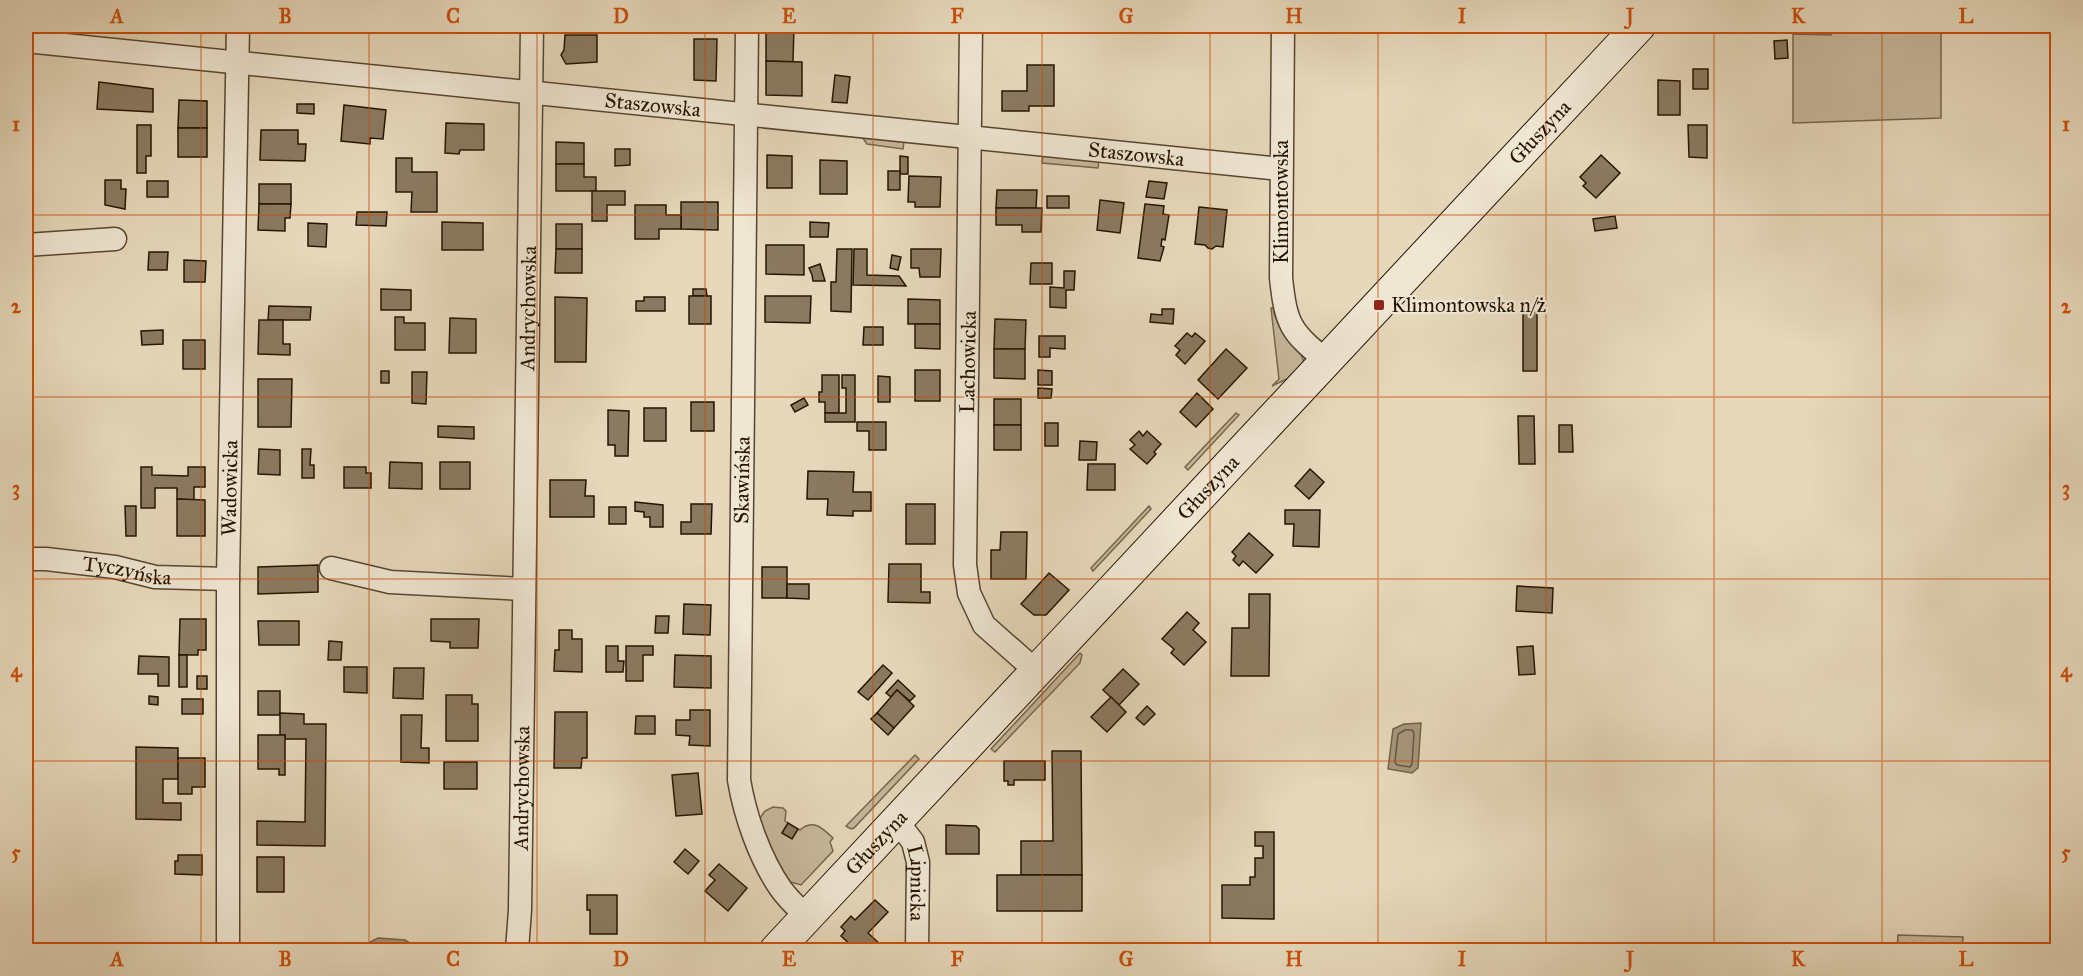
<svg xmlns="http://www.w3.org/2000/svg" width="2083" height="976" viewBox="0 0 2083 976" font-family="'IM FELL Great Primer',serif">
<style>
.green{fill:#c6b79b;stroke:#76664e;stroke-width:1.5}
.water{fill:#a5967b;stroke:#73624a;stroke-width:1.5}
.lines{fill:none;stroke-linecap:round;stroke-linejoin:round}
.shore{stroke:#66563e;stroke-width:1.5}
.building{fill:#8a7a61;stroke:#271500;stroke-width:1.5}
.street-casing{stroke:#57462f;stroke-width:25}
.secondary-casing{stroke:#271500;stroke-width:34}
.street{stroke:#efe6d3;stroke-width:22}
.secondary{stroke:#efe6d3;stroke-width:32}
.grid{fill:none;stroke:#cb4f0a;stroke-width:1.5;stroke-opacity:0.55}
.poi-dot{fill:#8f2418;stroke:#efe6d3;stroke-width:2}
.labels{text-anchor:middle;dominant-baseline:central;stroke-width:4.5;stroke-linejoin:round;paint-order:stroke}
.street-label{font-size:21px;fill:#271500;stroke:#efe6d3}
.poi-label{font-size:21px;fill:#271500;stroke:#efe6d3;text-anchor:start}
.neatline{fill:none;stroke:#cb4f0a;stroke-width:2}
.grid-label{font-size:20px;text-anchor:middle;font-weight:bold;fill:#cb4f0a}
</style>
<rect width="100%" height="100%" fill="#e6d8bb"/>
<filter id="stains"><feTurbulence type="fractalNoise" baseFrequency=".00333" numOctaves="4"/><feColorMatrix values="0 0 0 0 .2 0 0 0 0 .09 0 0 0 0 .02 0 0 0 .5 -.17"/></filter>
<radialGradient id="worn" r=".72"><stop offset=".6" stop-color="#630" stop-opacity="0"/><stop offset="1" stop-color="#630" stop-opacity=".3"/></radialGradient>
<!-- green -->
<g class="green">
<polygon points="1831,26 1941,26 1941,118 1793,123 1793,34 1831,35"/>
<polygon points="860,134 904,141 903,149 867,144"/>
<polygon points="1043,153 1099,158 1098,168 1042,163"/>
<path d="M1271 308H1273C1278 336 1299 342 1304 362L1291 377 1272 386 1279 379Z"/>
<polygon points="1236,413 1239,415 1188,470 1185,467"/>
<polygon points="1149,506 1151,509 1093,571 1091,568"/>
<polygon points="1080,653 1082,655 1080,663 995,752 991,749"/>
<polygon points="915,755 919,759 854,828 851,829 846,826"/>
<path d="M773 807 783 808 786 811 785 821 788 823 782 833 792 838 798 829 800 830C814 818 823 829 833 838L830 842 833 851 801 885 791 882 787 886 758 821 765 811Z"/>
<polygon points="1898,935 1963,937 1962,950 1897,950"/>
</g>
<!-- water -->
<g class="water">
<polygon points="1421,723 1418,768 1412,773 1388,769 1393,729 1404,724"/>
<polygon points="378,938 405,940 421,950 355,950"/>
</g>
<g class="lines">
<!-- shore -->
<polygon class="shore" points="1405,730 1412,730 1414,733 1412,764 1410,767 1397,765 1395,762 1398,734"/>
</g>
<!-- building -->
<g class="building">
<polygon points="766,26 794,26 793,62 766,61"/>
<polygon points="565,35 597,35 597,62 566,64 561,55 564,50"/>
<polygon points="694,39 717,39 716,81 694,80"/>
<polygon points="1787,40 1788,58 1775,59 1774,41"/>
<polygon points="766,61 802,62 802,96 766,95"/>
<polygon points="1027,65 1054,65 1054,106 1029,106 1029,111 1002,111 1002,91 1027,91"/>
<rect x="1693" y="69" width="15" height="20"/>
<polygon points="835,75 850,77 847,103 832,102"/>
<polygon points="1658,80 1680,81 1680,115 1658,115"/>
<polygon points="99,82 153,89 153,112 97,109"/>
<polygon points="179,100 207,101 207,128 178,128"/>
<polygon points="297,104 314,104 314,114 297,113"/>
<polygon points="344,105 386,110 383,139 370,138 370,144 341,141"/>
<polygon points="446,123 484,124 484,150 460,150 459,154 445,153"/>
<polygon points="137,125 151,125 151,156 146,156 146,173 137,173"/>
<polygon points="1688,125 1707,125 1707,158 1689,157"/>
<rect x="178" y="128" width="29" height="29"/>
<polygon points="261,130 298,130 298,144 306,144 305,161 260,160"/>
<polygon points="556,142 584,143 584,164 556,164"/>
<polygon points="615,149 630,149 630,165 615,166"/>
<polygon points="767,155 792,156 792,188 767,188"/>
<polygon points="1601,155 1620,173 1596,198 1583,186 1586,183 1580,177"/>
<polygon points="900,156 908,157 908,174 900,174"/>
<polygon points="396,158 412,158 412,172 437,172 437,212 411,212 412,192 396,192"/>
<polygon points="820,160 847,161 847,194 820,194"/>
<polygon points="556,164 584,164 584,177 596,177 596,191 556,191"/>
<rect x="888" y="171" width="12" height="19"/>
<polygon points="909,176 941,177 940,207 915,207 915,202 908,202"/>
<polygon points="105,180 121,180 121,189 126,189 125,209 105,205"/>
<rect x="147" y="181" width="21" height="16"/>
<polygon points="1149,181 1167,183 1164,199 1146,197"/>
<rect x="259" y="184" width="32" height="20"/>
<polygon points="997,190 1037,190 1036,208 996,208"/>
<polygon points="592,191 625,191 625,205 607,205 607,221 592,221"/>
<rect x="1047" y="196" width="22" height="12"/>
<polygon points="1100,200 1124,203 1120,233 1097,230"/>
<polygon points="681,202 718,202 718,230 681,229"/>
<polygon points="259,204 291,204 290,218 285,218 285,231 258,230"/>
<polygon points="1145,204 1164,206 1163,214 1169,215 1165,240 1162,239 1161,246 1164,247 1160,261 1138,258"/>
<polygon points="635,205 666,205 666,215 681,215 681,229 659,229 659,239 635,239"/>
<polygon points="1199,207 1227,210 1223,247 1216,246 1212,249 1208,248 1205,245 1195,244"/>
<polygon points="996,208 1042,208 1041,232 1022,232 1022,225 996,225"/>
<polygon points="357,212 387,212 386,226 356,225"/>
<polygon points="1615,216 1617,228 1595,231 1593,219"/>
<polygon points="442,222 483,223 483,250 442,250"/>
<polygon points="810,222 829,223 828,237 810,237"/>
<polygon points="308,223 327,224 326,247 308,246"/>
<rect x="556" y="224" width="26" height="25"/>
<polygon points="766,245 804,245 804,275 766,274"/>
<polygon points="556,249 582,249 582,273 555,273"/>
<polygon points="837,249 852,249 851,312 831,311 831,282 836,282"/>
<polygon points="854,249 867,249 867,275 899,276 906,286 853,285"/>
<polygon points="911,249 941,249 940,277 920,277 919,268 911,268"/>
<polygon points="149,252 168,252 167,270 148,270"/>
<polygon points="892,255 901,257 898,270 890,268"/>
<polygon points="184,260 206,261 205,282 184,282"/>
<polygon points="1031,263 1052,263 1052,284 1030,284"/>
<polygon points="820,264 825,281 813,281 812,275 809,268"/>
<polygon points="1064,271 1075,271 1074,290 1066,290 1066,308 1050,307 1050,287 1064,288"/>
<polygon points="381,289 411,290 411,310 381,310"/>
<polygon points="693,289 706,289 707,296 693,296"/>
<rect x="689" y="296" width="22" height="28"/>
<polygon points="765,296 811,296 810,323 765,322"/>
<polygon points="555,297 587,298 586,362 555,362"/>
<polygon points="644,297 665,297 665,311 636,311 636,301 644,301"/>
<polygon points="908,299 940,300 940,324 908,324"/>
<polygon points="269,306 311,307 310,320 268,320"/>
<polygon points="1162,309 1174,309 1173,324 1150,322 1151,314 1162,315"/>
<rect x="1523" y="312" width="14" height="59"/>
<polygon points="395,317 404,317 404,323 425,323 425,350 395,350"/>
<polygon points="450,318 476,319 476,353 449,353"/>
<polygon points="995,319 1026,320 1025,349 994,349"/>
<polygon points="259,320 283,320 283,344 290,344 290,355 258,354"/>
<polygon points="915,324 940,324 940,349 915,348"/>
<polygon points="864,327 883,327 883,345 863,345"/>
<polygon points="163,330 163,344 142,345 141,331"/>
<polygon points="1187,333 1192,337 1195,333 1205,341 1185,364 1176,355 1180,350 1175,346"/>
<polygon points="1039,336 1065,336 1065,349 1050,348 1050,357 1039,357"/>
<rect x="183" y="340" width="22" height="29"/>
<polygon points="994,349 1025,349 1025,379 994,378"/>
<polygon points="1226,349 1247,368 1218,399 1198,380"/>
<rect x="915" y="370" width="25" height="31"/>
<polygon points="1038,370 1052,371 1052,385 1038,385"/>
<rect x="381" y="371" width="8" height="12"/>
<polygon points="412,372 427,372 426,404 412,403"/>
<polygon points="822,375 839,375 839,413 825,413 825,402 819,402 819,392 822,392"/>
<polygon points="842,375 855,375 855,422 825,422 825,413 846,413 846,388 842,388"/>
<polygon points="878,376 890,377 890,402 878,402"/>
<polygon points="258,379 292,379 291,427 258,427"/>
<polygon points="1038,388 1052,389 1051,398 1038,398"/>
<polygon points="1197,393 1213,409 1196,427 1180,412"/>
<polygon points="804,398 808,405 795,412 791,405"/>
<rect x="994" y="399" width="27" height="26"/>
<rect x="691" y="402" width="23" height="29"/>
<rect x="644" y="408" width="22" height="33"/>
<polygon points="608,410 629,411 628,456 615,456 615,445 608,445"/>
<polygon points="1518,416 1534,416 1535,464 1519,464"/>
<polygon points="857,422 886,422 886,450 869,450 869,431 857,431"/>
<rect x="1045" y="423" width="13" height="23"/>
<rect x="994" y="425" width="27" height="25"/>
<polygon points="1559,425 1572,425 1573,452 1559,452"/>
<polygon points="438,426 474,427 474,439 438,437"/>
<polygon points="1139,431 1143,436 1147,431 1161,444 1154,452 1156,454 1147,464 1130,449 1135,445 1130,440"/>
<polygon points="1080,441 1097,442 1096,460 1079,460"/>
<polygon points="259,449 280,450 280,475 258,474"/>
<polygon points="302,449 311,449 310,465 314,465 314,478 302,478"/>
<polygon points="390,462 422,463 422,489 389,488"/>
<rect x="440" y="462" width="30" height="27"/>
<polygon points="1088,464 1115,464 1115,490 1087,490"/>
<polygon points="141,467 152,467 152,475 188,476 188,467 205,467 205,487 194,487 194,500 177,499 177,488 155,488 155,508 141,508"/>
<polygon points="344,467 366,467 366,473 371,473 371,488 344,488"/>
<polygon points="1310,469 1324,482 1309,499 1295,486"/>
<polygon points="808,471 854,472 853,492 871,492 871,511 853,511 853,516 827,515 828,499 807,499"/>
<polygon points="550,480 586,480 585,496 594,496 594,517 550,517"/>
<polygon points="177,499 205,500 205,536 177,536"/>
<polygon points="635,502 663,505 663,527 650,527 650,517 644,517 644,512 635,511"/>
<polygon points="691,504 712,504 711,534 681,534 681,522 691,522"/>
<rect x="906" y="504" width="29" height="40"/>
<polygon points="125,506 136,506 136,536 126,536"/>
<rect x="609" y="507" width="17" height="17"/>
<polygon points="1285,510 1320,510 1319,547 1293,546 1294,524 1285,524"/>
<polygon points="1001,532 1027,532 1026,579 991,579 991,550 1000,550"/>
<polygon points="1249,533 1273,555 1256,573 1243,561 1239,566 1233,560 1236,556 1232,552"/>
<polygon points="889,564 921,564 921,592 930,592 930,603 888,602"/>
<polygon points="318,565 318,592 258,594 258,567"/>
<rect x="762" y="567" width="25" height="31"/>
<polygon points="1049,573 1069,590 1046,615 1034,615 1021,604"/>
<polygon points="787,584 809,584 809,599 787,598"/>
<polygon points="1517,586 1553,588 1552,613 1516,611"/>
<polygon points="1249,594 1270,594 1269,676 1231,676 1232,628 1249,628"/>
<polygon points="684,604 711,605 710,635 683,634"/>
<polygon points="1187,612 1199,623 1193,630 1206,642 1184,665 1171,653 1174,649 1162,639"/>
<polygon points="656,616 669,616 668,633 655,633"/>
<polygon points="180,619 206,619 206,650 198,650 198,655 179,655"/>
<polygon points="431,619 479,619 478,648 450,648 450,642 431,641"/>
<polygon points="258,621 299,621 299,645 259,645"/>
<polygon points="559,630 572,630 572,639 582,639 582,672 554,671 555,650 559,650"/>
<polygon points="329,641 342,642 341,660 328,660"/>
<polygon points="606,646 618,646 618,661 624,661 623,672 606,672"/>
<polygon points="626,646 653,646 653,655 643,655 643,681 626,681"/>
<polygon points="1533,646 1535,674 1519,675 1517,647"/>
<rect x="179" y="655" width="8" height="32"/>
<polygon points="675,655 711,656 711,688 674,687"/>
<polygon points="139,656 169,657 169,686 158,686 158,674 138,674"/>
<polygon points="883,665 892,673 868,700 858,692"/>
<polygon points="344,667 367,667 367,693 344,692"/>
<polygon points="394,668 424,668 423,699 393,698"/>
<polygon points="1123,669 1139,684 1119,705 1103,690"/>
<rect x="197" y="676" width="10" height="13"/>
<polygon points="898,680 915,696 910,701 897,690 891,697 886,693"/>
<polygon points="897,690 914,706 894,728 877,713"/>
<rect x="258" y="691" width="22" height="24"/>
<polygon points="446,695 472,695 472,704 478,704 478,741 446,741"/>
<polygon points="149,696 158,697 158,705 149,704"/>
<polygon points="1111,697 1126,712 1107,732 1091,717"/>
<rect x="182" y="699" width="21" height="15"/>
<polygon points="1147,706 1155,714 1144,725 1136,718"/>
<polygon points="690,710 710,710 710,746 689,745 690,736 676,735 676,720 690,720"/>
<polygon points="555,712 587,712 587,758 582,758 581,768 554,768"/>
<polygon points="280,713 304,714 304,724 326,724 325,846 257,845 257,821 305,822 306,739 285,739 285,735 280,735"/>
<polygon points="877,713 894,728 888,735 871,719"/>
<polygon points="401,715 422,715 421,748 429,748 429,763 401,762"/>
<polygon points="636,716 655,716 655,734 635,734"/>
<polygon points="258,735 285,735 285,775 279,775 279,769 258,769"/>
<polygon points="136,747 178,748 178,779 163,779 163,803 181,803 181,820 136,819"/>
<polygon points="1052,751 1081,751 1082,875 1021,875 1021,841 1053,841"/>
<polygon points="178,758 205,758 205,787 192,787 192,794 178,794"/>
<polygon points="1004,761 1045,761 1045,780 1014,780 1014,785 1008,785 1008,781 1004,781"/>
<rect x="444" y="762" width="33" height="27"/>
<polygon points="698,773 702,814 676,816 672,775"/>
<polygon points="788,823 798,829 792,839 782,833"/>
<polygon points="946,825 976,826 979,829 979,854 946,854"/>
<polygon points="1255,832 1274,832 1274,919 1222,918 1222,885 1250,885 1250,877 1255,877 1255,858 1263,858 1263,846 1255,846"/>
<polygon points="685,849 699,861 688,874 674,862"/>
<polygon points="178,855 202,855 202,875 175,874 175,861 178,861"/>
<rect x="257" y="857" width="27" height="35"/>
<polygon points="719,864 747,888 728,911 705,891 715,880 709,875"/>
<rect x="997" y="875" width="85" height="36"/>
<polygon points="587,895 617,895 617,934 590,934 590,910 587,910"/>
<polygon points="875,900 888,912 868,933 882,946 878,950 856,950 841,936 845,931 841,927 851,916 855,920"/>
</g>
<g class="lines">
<!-- street casing -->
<g class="street-casing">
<g id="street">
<path d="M747 26 739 780C745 816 760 859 781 889 788 899 798 908 807 917"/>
<polyline points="971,26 965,565 969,593 984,625 1036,671"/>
<path d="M1283 26 1281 278C1286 324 1290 332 1327 361"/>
<path id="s1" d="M26 41 1281 169"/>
<polyline points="26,245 115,239"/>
<path id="s2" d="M26 559H46L115 567 155 577 228 579"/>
<polyline points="331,568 390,582 524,589"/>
<path id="s3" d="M897 821 913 842 918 862 917 950"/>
<path id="s4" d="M228 950V579L238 26"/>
<path id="s5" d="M517 950 520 910 532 26"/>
</g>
</g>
<!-- secondary casing -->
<g class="secondary-casing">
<g id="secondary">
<path id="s6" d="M776 950 1639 26"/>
</g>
</g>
<!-- street -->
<use href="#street" class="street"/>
<!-- secondary -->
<use href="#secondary" class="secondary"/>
</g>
<!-- grid -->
<path class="grid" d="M201 26V950M369 26V950M537 26V950M705 26V950M873 26V950M1042 26V950M1210 26V950M1378 26V950M1546 26V950M1714 26V950M1882 26V950M26 215H2058M26 397H2058M26 579H2058M26 761H2058"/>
<!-- markers -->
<rect class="poi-dot" x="1373" y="299" width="12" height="12" rx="3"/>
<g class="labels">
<!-- street labels -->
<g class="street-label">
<text stroke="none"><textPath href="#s1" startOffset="630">Staszowska</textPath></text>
<text stroke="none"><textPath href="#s6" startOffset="1119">Głuszyna</textPath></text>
<text stroke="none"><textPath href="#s1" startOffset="1116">Staszowska</textPath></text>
<text transform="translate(1281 202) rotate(-90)">Klimontowska</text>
<text stroke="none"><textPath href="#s5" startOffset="642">Andrychowska</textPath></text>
<text transform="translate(968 362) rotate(-89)">Lachowicka</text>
<text transform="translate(742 480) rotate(-89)">Skawińska</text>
<text stroke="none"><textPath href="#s4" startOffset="462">Wadowicka</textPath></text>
<text stroke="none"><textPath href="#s6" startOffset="633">Głuszyna</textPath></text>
<text stroke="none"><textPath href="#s2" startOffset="102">Tyczyńska</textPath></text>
<text stroke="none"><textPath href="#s5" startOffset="162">Andrychowska</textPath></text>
<text stroke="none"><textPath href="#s6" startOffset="147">Głuszyna</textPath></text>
<text stroke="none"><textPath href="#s3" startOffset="68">Lipnicka</textPath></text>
</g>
<!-- poi labels -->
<g class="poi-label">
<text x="1391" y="305">Klimontowska n/ż</text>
</g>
</g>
<!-- margin -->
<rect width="2083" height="976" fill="none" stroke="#e6d8bb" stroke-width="66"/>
<rect x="33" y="33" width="2017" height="910" class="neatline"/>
<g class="grid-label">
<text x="117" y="23">A</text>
<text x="285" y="23">B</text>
<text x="453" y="23">C</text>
<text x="621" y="23">D</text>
<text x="789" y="23">E</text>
<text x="957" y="23">F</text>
<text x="1126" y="23">G</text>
<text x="1294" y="23">H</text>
<text x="1462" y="23">I</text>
<text x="1630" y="23">J</text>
<text x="1798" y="23">K</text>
<text x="1966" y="23">L</text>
<text x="16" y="131">1</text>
<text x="2066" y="131">1</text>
<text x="16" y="313">2</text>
<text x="2066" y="313">2</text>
<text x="16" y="495">3</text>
<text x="2066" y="495">3</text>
<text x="16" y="677">4</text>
<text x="2066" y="677">4</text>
<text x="16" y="859">5</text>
<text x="2066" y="859">5</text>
<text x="117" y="966">A</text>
<text x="285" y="966">B</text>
<text x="453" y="966">C</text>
<text x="621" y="966">D</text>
<text x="789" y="966">E</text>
<text x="957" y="966">F</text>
<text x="1126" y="966">G</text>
<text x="1294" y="966">H</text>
<text x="1462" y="966">I</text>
<text x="1630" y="966">J</text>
<text x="1798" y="966">K</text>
<text x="1966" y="966">L</text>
</g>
<rect width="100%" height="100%" filter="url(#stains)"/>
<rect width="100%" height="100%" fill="url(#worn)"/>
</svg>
